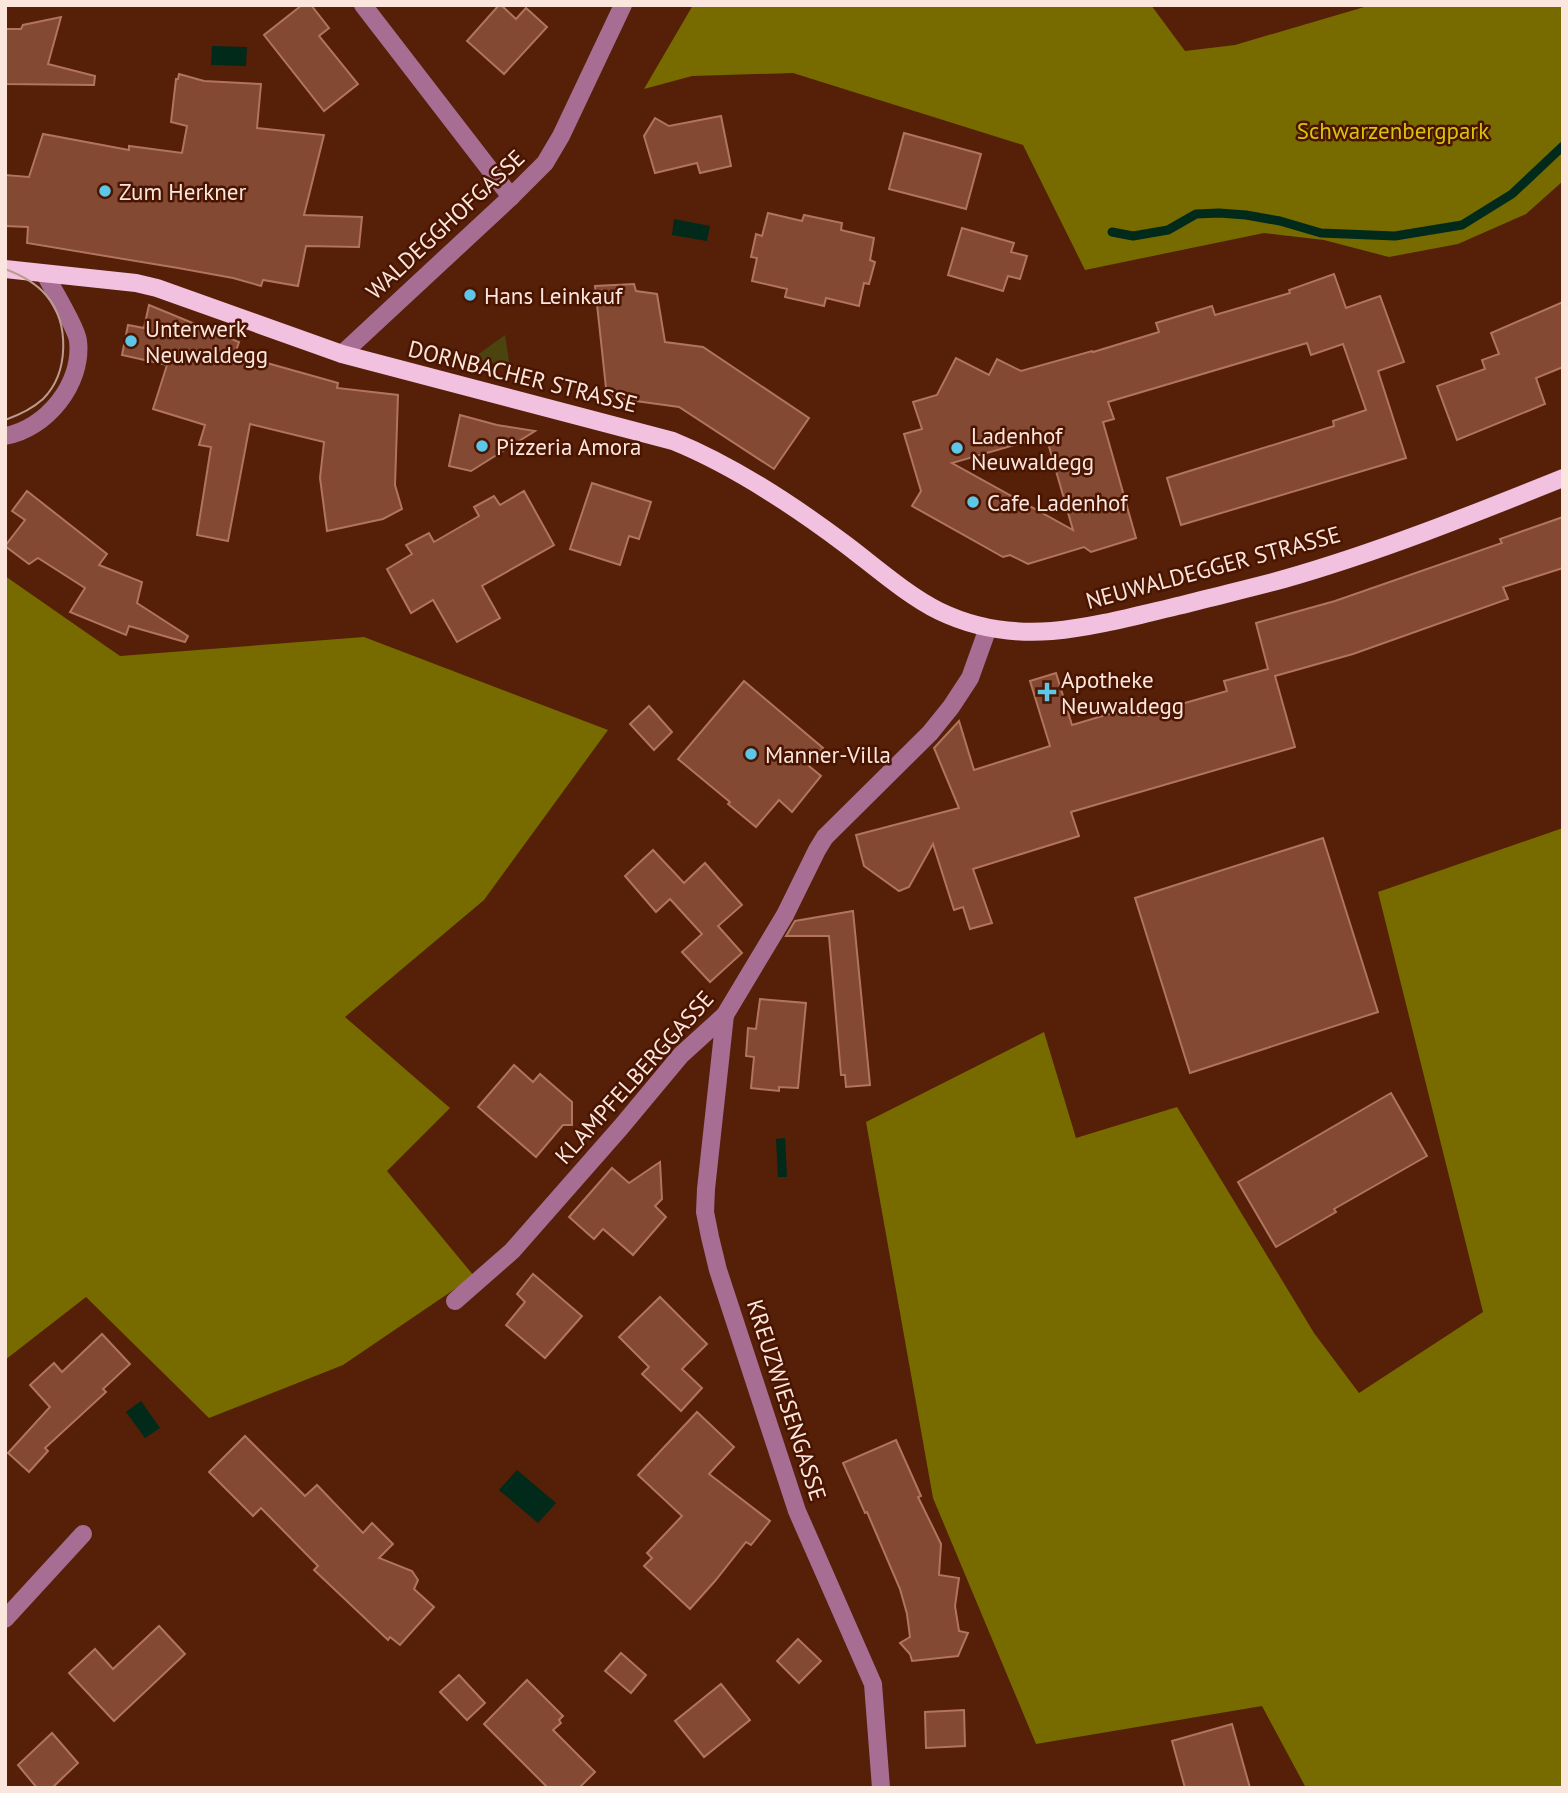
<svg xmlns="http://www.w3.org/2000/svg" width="1568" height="1793" viewBox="0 0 1568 1793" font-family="'PT Sans',sans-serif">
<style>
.green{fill:#4b440f}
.forest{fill:#776b00}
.water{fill:#012a1a}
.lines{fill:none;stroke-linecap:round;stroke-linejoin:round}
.stream{stroke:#012a1a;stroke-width:9}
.building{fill:#834933;stroke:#b2745d;stroke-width:2;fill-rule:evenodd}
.minor{stroke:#a76d92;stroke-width:18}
.major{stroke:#f2c1df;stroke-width:18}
.tram{stroke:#bd9b8e;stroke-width:2}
.poi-dot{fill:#5dc7e8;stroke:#491400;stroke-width:2.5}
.labels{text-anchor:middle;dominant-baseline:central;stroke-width:5;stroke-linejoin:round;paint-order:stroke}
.park-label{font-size:23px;fill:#d8c30d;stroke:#491400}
.poi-label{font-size:23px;fill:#fbe6de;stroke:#491400;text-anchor:start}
.street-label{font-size:23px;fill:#fbe6de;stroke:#491400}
</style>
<rect width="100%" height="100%" fill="#551f08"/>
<!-- green -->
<polygon class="green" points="505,335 510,367 473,358"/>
<!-- forest -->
<g class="forest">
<polygon points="693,5 1151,5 1185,51 1235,45 1371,5 1563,5 1563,181 1526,214 1458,244 1389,257 1324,240 1264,233 1085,270 1023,145 793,73 692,76 644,89"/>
<polygon points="5,576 120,656 364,637 608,730 484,900 345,1017 450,1108 387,1171 474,1276 343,1365 209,1418 86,1297 5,1360"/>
<polygon points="1563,828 1563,1788 1306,1788 1262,1706 1036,1744 933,1498 866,1122 1044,1032 1076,1138 1177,1107 1314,1333 1359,1393 1483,1312 1378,892"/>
</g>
<!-- water -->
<g class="water">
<polygon points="212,46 247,47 246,66 211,65"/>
<polygon points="674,219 710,226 707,241 672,235"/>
<polygon points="785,1138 787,1177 778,1177 776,1139"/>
<polygon points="141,1401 160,1428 145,1438 126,1412"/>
<polygon points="517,1470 556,1503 538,1523 499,1490"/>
</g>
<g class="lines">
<!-- stream -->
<polyline class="stream" points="1112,232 1133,236 1168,230 1196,214 1219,213 1246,215 1280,221 1321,233 1395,236 1462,225 1512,194 1563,146"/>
</g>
<!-- building -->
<g class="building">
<polygon points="302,5 311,5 329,28 319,36 358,84 324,111 264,35"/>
<polygon points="499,5 501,5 516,19 526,8 547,27 504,74 467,41"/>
<polygon points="61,17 48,64 95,76 94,85 5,84 5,29 21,29 23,25"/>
<polygon points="179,74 204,81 261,84 257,128 324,135 304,215 362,217 359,247 306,246 298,286 263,280 261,286 233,278 178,268 27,243 28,227 5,226 5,175 29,177 43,134 129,150 129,146 182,153 187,126 171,122 176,79 178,79"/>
<polygon points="721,116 731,166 700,173 697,163 655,173 644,136 655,118 669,126"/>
<polygon points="904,133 981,154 966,209 889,189"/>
<polygon points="768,213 802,221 804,215 842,223 841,230 874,238 870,260 875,262 869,284 864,283 859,306 826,298 824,306 785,297 787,289 752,281 757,258 751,257 756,234 762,236"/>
<polygon points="962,228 1014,243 1011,252 1027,256 1020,279 1008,276 1003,291 948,275"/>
<path d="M1334 274 1346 308 1380 296 1404 362 1378 371 1406 458 1181 525 1167 478 1334 426 1333 421 1366 410 1343 344 1311 355 1307 343 1108 402 1114 419 1103 422 1136 538 1091 552 1084 547 1028 564 1010 555 1003 557 912 506 921 491 904 434 922 429 913 402 937 395 956 358 989 375 997 359 1021 371 1092 351 1093 352 1159 332 1156 323 1212 306 1215 315 1290 293 1289 290ZM1046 436 1073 530 952 463Z"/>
<polygon points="634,284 636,291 657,294 665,342 703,347 809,418 774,469 679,407 607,397 595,286"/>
<polygon points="1563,302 1563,367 1536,378 1545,404 1457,440 1437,386 1485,369 1482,360 1499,354 1491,333"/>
<polygon points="149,305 239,342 235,354 338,383 337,388 398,395 395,485 402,509 383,519 327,531 320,478 324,442 250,424 228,541 197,535 211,447 199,445 205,425 153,409 167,365 122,355 128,325 144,328"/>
<polygon points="460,415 497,425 535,431 471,471 449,466"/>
<polygon points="592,483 651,502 639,539 629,536 620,565 570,549"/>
<polygon points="27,491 107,554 99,565 142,582 137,603 188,636 185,642 129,626 126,635 70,612 85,588 38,558 29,564 5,546 25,520 12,511"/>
<polygon points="524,491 554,545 482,586 500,618 457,642 433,600 411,613 387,569 412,554 406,545 429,533 434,542 479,516 474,507 494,496 500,505"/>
<polygon points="1563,517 1563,568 1503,587 1508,599 1353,654 1275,676 1295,747 1071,812 1079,836 973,869 992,923 970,929 963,907 954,910 933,844 909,887 899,891 864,866 856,835 959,808 934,748 959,721 974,770 1050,746 1030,681 1056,673 1072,725 1136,706 1139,716 1227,691 1224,681 1268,669 1256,623 1335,601 1502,543 1500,539"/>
<polygon points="744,681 823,748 809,766 821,776 792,812 779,800 756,827 728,804 730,802 678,759"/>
<polygon points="649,706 672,732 654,750 630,724"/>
<polygon points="1323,838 1378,1012 1190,1073 1135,898"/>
<polygon points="653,850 684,883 705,863 742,905 718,926 742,953 710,982 682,952 702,934 670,899 656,912 625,876"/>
<polygon points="853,911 870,1085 846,1087 845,1075 841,1075 829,936 786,936 795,921"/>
<polygon points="760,999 806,1003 798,1088 779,1087 779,1091 751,1088 754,1057 746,1056 748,1028 756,1029"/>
<polygon points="514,1065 533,1082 540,1074 572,1102 572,1125 563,1125 536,1157 478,1107"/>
<polygon points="1391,1093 1427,1156 1334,1209 1336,1212 1276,1247 1238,1182"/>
<polygon points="660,1162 662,1199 655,1206 666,1217 633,1255 603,1229 594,1239 569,1217 612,1168 629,1183"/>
<polygon points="533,1274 582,1316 545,1358 506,1325 525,1302 517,1294"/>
<polygon points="660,1297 707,1344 682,1369 702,1388 681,1411 642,1374 649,1367 619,1337"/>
<polygon points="102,1334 130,1364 103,1389 106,1392 45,1448 48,1451 29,1472 8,1453 50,1407 30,1385 54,1363 62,1372"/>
<polygon points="697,1412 734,1447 709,1474 770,1521 751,1545 746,1542 715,1581 690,1609 644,1566 652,1558 647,1553 682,1516 638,1475"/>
<polygon points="245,1436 305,1496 317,1485 363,1533 372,1523 393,1544 379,1558 412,1571 418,1580 414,1589 434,1607 400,1645 390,1637 388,1640 314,1570 318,1566 261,1508 253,1516 209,1472"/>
<polygon points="896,1440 921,1496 918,1497 941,1544 939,1575 959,1578 955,1606 959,1631 968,1633 958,1656 912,1661 910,1654 900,1643 910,1637 907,1614 900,1589 867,1512 865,1513 843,1463"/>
<polygon points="159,1626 185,1654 114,1721 69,1673 95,1649 113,1669"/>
<polygon points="798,1639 821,1661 799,1683 777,1661"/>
<polygon points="621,1653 646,1675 631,1693 605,1671"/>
<polygon points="459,1675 485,1703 467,1720 440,1692"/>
<polygon points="527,1680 563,1716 559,1720 561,1723 553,1730 595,1772 579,1788 548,1788 484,1724"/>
<polygon points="721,1684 750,1720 704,1757 675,1721"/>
<polygon points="964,1710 965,1746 926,1748 925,1712"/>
<polygon points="1232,1724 1250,1788 1185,1788 1172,1741"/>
<polygon points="52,1733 78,1763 52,1788 37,1788 18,1765"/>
</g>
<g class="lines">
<!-- minor -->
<g class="minor">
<polyline points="363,5 511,197"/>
<polyline points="342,354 511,197 545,163 561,136 623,5"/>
<path d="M5 436C46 429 83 384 78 341 77 329 52 288 45 274"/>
<polyline points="725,1015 706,1189 705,1212 710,1237 718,1270 797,1511 873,1684 881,1788"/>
<polyline points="455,1301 512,1251 621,1127 681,1055 725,1015 785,915 817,850 825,837 930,733 951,707 970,678 988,628"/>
<polyline points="5,1619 83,1534"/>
</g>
<!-- major -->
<path class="major" d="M5 269 136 283 157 288 342 354 673 441C732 465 793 505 845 544 873 565 908 596 939 611 974 628 1014 634 1052 631 1096 627 1139 615 1182 605 1216 596 1251 588 1284 579 1379 552 1471 515 1563 478"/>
<!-- tram -->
<path class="tram" d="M5 269C21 275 35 282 46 295 70 323 69 373 43 399 32 409 19 415 5 420"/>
</g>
<!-- markers -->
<g class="poi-dot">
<circle cx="105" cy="191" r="7"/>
<circle cx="470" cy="295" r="7"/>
<circle cx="131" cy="341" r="7"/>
<circle cx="482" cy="446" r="7"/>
<circle cx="957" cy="448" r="7"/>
<circle cx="973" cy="502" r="7"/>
<path d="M1043.5 681.5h7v7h7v7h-7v7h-7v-7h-7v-7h7z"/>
<circle cx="751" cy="754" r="7"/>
</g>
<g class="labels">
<!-- park labels -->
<g class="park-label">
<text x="1393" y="130">Schwarzenbergpark</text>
</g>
<!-- poi labels -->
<g class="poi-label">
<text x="119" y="191">Zum Herkner</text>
<text x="484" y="295">Hans Leinkauf</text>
<text x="145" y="328">Unterwerk<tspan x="145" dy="26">Neuwaldegg</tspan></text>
<text x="971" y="435">Ladenhof<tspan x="971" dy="26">Neuwaldegg</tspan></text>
<text x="496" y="446">Pizzeria Amora</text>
<text x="987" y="502">Cafe Ladenhof</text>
<text x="1061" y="679">Apotheke<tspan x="1061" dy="26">Neuwaldegg</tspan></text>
<text x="765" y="754">Manner-Villa</text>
</g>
<!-- street labels -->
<g class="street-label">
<text transform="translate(445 224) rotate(-43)">WALDEGGHOFGASSE</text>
<text transform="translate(523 376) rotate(14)">DORNBACHER STRASSE</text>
<text transform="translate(1213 567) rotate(-15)">NEUWALDEGGER STRASSE</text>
<text transform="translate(634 1077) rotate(-48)">KLAMPFELBERGGASSE</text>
<text transform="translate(787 1400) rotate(72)">KREUZWIESENGASSE</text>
</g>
</g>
<!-- border -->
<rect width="1568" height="1793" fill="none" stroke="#fbe6de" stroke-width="14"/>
</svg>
